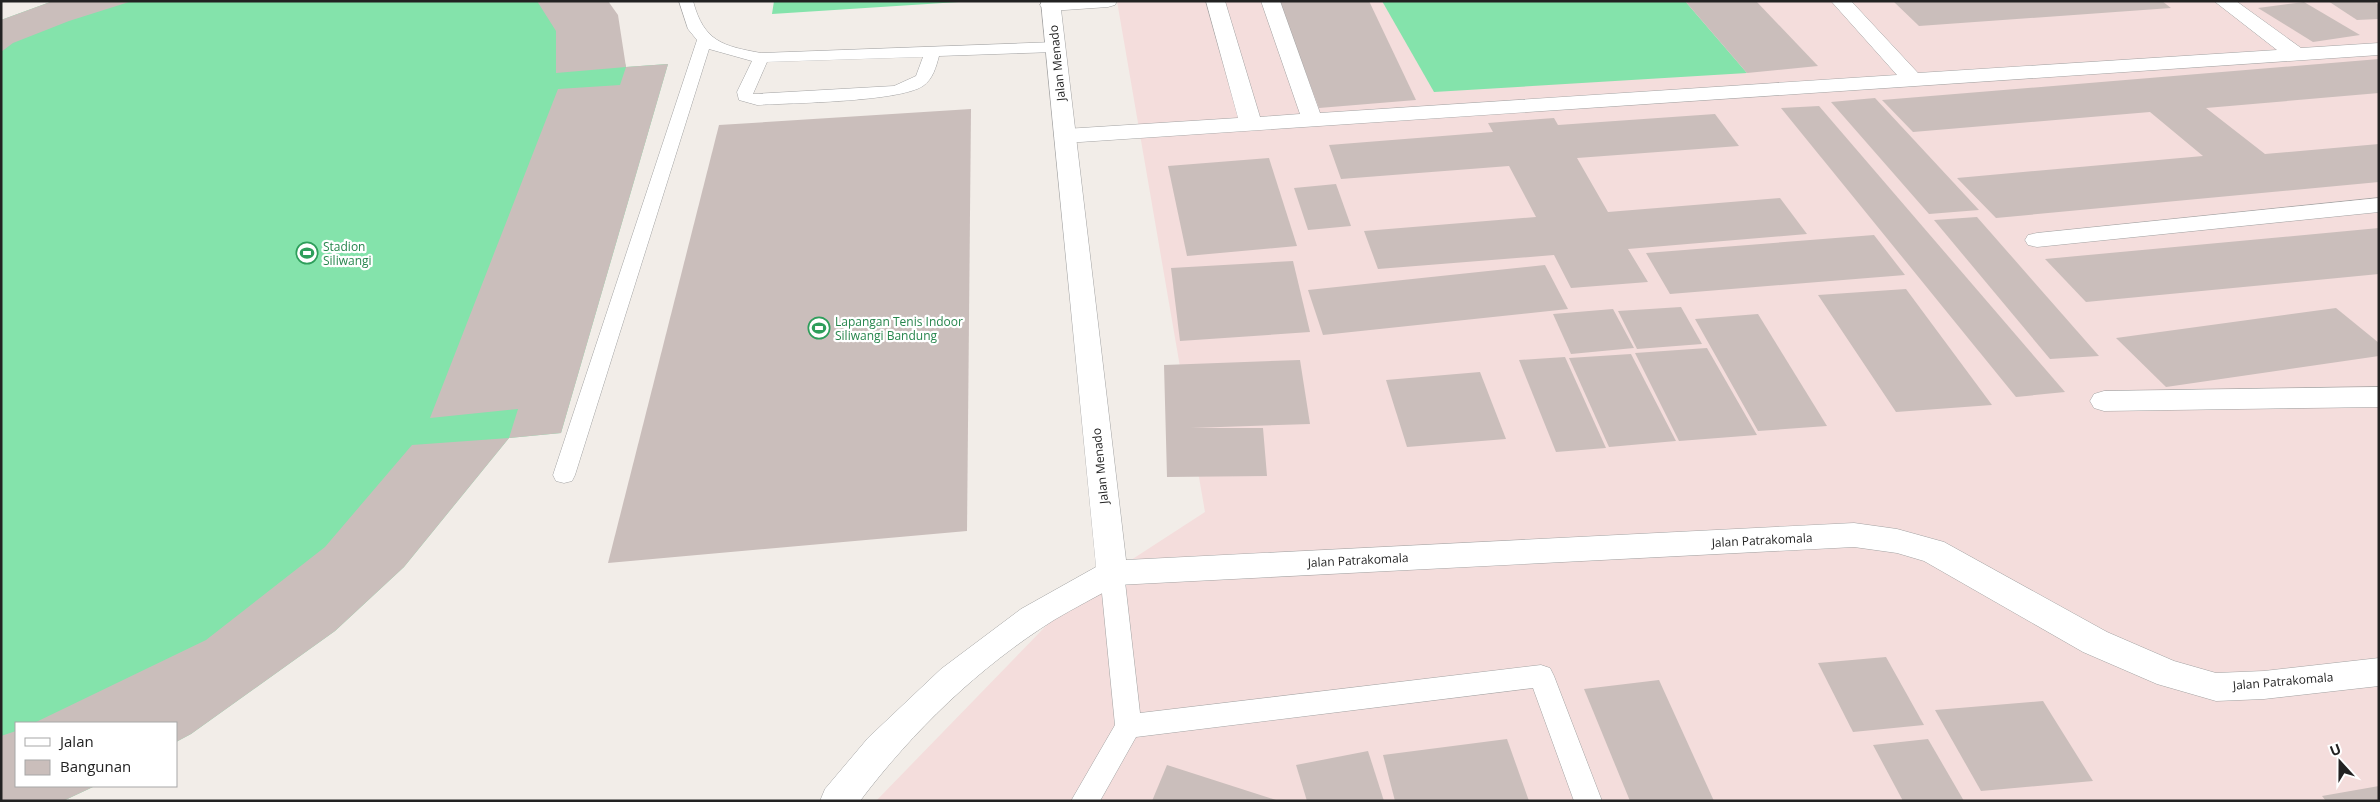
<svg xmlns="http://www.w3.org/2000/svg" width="2380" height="802" viewBox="0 0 2380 802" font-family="'Open Sans',sans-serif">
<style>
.military{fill:#f4dddc}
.pitch{fill:#84e3ab}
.building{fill:#cabebb}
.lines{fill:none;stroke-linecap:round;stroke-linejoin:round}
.service-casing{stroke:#a3a3a3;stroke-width:1}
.minor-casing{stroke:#a3a3a3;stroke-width:1}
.tertiary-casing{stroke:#a3a3a3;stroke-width:1}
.service{fill:#fff;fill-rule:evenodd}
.minor{fill:#fff;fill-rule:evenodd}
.tertiary{fill:#fff;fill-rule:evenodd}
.labels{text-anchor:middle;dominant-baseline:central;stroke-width:4.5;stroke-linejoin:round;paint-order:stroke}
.street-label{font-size:12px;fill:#222;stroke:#fff}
.leisure-label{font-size:12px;fill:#27864d;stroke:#fff;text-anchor:start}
</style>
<rect width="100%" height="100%" fill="#f2ede8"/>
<!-- military -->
<polygon class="military" points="1117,1 2379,1 2379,801 876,801 1074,597 1205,512"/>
<!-- pitch -->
<g class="pitch">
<polygon points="53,1 608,1 626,67 668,64 561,433 509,438 404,567 335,631 191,734 176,742 176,723 16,723 16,786 95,786 63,801 1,801 1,20"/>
<polygon points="774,1 974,1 772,14"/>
<polygon points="1382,1 1685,1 1747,73 1434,92"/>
</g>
<!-- building -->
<g class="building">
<polygon points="53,1 129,1 129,2 69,21 13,43 1,52 1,20"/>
<polygon points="537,1 608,1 618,15 626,67 668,64 561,433 509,438 518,409 430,418 558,89 620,85 626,67 556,73 556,31"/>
<polygon points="1279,1 1369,1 1416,100 1319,108"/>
<polygon points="1685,1 1756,1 1818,66 1747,73"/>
<polygon points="1893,1 2162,1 2171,8 1919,26"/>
<polygon points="2328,1 2373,1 2379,5 2379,19 2357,20"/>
<polygon points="2304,2 2360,35 2313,42 2258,8"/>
<polygon points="2379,59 2379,93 2206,108 2265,154 2379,144 2379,182 1996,218 1957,178 2203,156 2150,112 1913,132 1882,100"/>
<polygon points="1875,98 1979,210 1929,214 1831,102"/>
<polygon points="1819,106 2065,392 2016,397 1781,108"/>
<polygon points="971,109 967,531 608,563 719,125"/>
<polygon points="1715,114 1739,146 1577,158 1608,212 1780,198 1807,234 1628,249 1648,282 1571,288 1554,255 1378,269 1364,231 1536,217 1509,166 1341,179 1329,145 1493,132 1488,123 1554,118 1558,125"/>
<polygon points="1269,158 1297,246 1187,256 1168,166"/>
<polygon points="1336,184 1351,226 1308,230 1294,188"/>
<polygon points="1977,217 2099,356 2050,359 1934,220"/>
<polygon points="2379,228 2379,274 2086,302 2045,259"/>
<polygon points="1874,235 1905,275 1670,294 1646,253"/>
<polygon points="1293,261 1310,332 1180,341 1171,268"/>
<polygon points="1545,265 1568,309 1323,335 1308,290"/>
<polygon points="1906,289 1992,405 1896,412 1818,295"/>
<polygon points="1681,307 1702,344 1637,349 1618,311"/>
<polygon points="2336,308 2379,343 2379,356 2166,387 2116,338"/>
<polygon points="1613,309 1634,348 1571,354 1553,314"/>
<polygon points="1758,314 1827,426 1758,431 1695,319"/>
<polygon points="1707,348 1757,435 1679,441 1635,353"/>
<polygon points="1631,354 1676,441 1609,447 1569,358"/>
<polygon points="1565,357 1606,448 1556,452 1519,360"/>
<polygon points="1300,360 1310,424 1191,428 1263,428 1267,476 1167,477 1164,365"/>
<polygon points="1480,372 1506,439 1407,447 1386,380"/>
<polygon points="509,438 404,567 335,631 191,734 176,742 176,723 34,723 206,640 325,547 412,445"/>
<polygon points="1886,657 1924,725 1853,732 1818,663"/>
<polygon points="1659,680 1714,801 1630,801 1584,689"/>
<polygon points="2043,701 2093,781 1981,791 1935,710"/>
<polygon points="16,731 16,786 95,786 63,801 1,801 1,736"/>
<polygon points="1507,739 1529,801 1395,801 1383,755"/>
<polygon points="1928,739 1964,801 1903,801 1873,745"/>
<polygon points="1368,751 1384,801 1307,801 1296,765"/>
<polygon points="1167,765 1276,800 1276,801 1152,801"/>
<polygon points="2379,786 2379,801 2326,801 2322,796"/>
</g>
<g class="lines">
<!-- service casing -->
<g class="service-casing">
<g id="service">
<path d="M679 1H693C704 42 723 46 761 53L1055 42 1063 47 1055 52 939 56C936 67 933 79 923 86 899 102 791 103 757 105L739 100 737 92 752 61 709 49 575 475 572 481 564 483 556 481 553 475 697 40 688 29ZM923 57 916 76 894 86 753 94 767 62Z"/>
<polygon points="1112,563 1121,566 1124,573 1140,713 1541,665 1550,668 1554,676 1602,801 1574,801 1533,688 1136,737 1100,801 1071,801 1115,725 1100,573 1103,566"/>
</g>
</g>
<!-- minor casing -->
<g class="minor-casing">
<g id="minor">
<polygon points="1043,1 1117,1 1115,5 1108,7 1050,11 1043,9 1040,5"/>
<polygon points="1206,1 1225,1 1260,117 1300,114 1261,1 1280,1 1320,113 1897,75 1831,1 1851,1 1918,73 2277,50 2214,1 2236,1 2301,48 2379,43 2379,55 1065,143 1057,141 1054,136 1057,131 1065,129 1238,118"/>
<polygon points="2379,198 2379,212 2037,247 2028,245 2025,240 2028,235 2037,233"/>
<polygon points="2379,387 2379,407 2104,411 2094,408 2090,401 2094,394 2104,391"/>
</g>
</g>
<!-- tertiary casing -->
<g class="tertiary-casing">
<path id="tertiary" d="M1041 1H1060L1126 560 1854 523 1897 529 1944 542 2107 632 2174 661 2216 673 2264 671 2379 658V686L2264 699 2216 701 2157 684 2083 652 1924 561 1897 553 1854 547 1117 585C1096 597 1074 608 1054 620 979 667 913 731 860 801H820L825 789 868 738 941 669 1021 609 1096 567Z"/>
</g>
<!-- service -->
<use href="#service" class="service"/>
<!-- minor -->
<use href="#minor" class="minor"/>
<!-- tertiary -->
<use href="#tertiary" class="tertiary"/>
</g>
<!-- icons -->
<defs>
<g id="stadium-ring" transform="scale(1.125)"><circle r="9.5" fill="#fff" stroke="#2e9e5b" stroke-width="1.5"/><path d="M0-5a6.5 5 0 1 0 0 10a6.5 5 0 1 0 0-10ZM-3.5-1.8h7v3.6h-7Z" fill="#2e9e5b"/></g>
</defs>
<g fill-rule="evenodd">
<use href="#stadium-ring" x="307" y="253"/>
<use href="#stadium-ring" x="819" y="328"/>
</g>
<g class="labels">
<!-- street labels -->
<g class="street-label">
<text transform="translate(1057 63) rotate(-96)">Jalan Menado</text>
<text transform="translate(1100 466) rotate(-96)">Jalan Menado</text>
<text transform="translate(1762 540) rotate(-3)">Jalan Patrakomala</text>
<text transform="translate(1358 560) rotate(-3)">Jalan Patrakomala</text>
<text transform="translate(2283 681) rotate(-5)">Jalan Patrakomala</text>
</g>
<!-- leisure labels -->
<g class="leisure-label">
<text x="323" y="246">Stadion<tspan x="323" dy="14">Siliwangi</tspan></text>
<text x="835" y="321">Lapangan Tenis Indoor<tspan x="835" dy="14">Siliwangi Bandung</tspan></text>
</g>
</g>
<!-- border -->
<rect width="2380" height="802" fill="none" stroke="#222222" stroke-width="5"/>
<!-- legend -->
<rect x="15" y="722" width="162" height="65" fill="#ffffff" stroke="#a7a7a7"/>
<rect x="25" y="738" width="25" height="8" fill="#ffffff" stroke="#a7a7a7"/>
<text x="60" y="747" font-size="15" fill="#222222">Jalan</text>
<rect x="25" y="760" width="25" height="15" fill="#cabebb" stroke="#a7a7a7"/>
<text x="60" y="772" font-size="15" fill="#222222">Bangunan</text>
<!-- north arrow -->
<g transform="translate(2340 762) rotate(339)" stroke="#ffffff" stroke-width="4" paint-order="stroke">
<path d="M0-4L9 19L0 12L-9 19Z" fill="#222222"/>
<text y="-8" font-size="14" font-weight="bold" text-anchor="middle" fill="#222222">U</text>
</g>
</svg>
